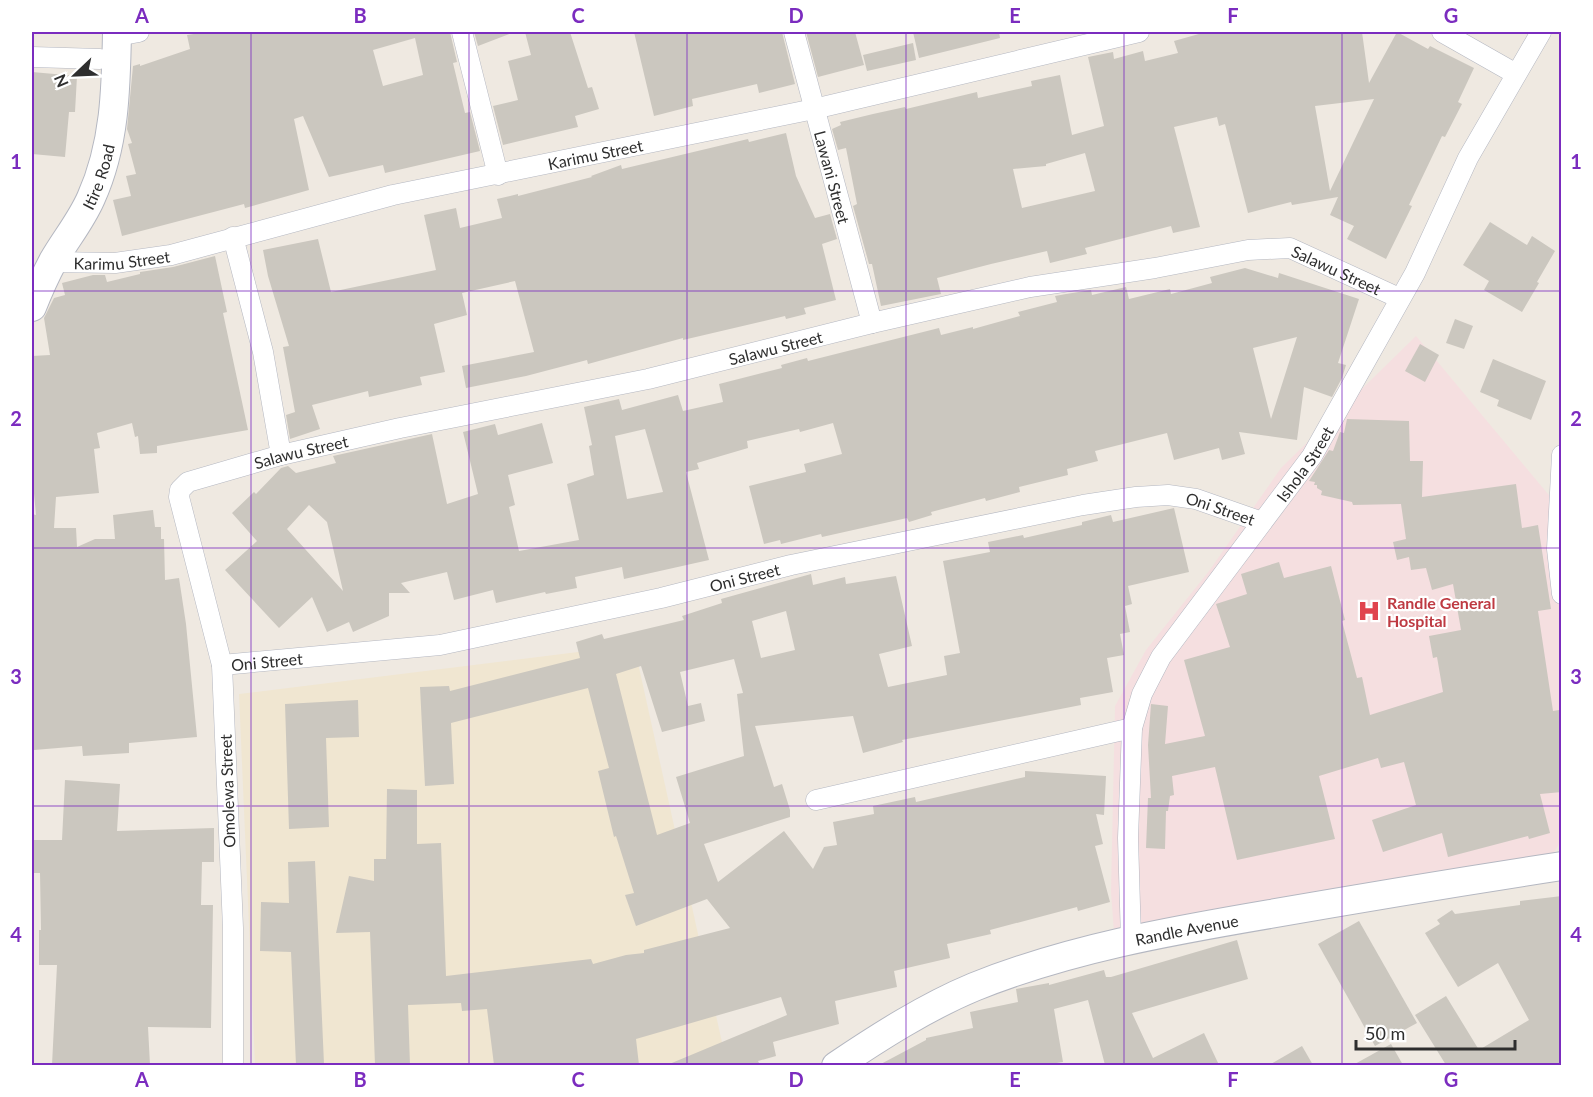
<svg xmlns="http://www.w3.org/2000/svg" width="1593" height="1097" viewBox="0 0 1593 1097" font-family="Lato,sans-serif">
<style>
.education{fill:#f0e6d1}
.medical{fill:#f5dfe0}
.building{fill:#cbc7bf;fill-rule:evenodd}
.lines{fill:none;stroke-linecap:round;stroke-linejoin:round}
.street-casing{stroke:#b4b7c1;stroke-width:21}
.secondary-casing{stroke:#b4b7c1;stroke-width:30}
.street{stroke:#fff;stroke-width:20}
.secondary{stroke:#fff;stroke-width:28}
.grid{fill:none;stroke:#7b2cbf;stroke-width:1.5;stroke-opacity:0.55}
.labels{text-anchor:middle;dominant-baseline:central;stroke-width:4.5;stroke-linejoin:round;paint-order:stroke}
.street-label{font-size:16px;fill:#2e2e2e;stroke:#fff}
.health-label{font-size:16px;font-weight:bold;fill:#be3a42;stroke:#fff;text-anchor:start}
.neatline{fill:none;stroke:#7b2cbf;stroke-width:2}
.grid-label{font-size:20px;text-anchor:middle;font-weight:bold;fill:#7b2cbf}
</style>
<rect width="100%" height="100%" fill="#efe9e1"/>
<!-- education -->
<polygon class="education" points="634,645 727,1065 255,1065 239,694"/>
<!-- medical -->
<polygon class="medical" points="1416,336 1558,506 1562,531 1561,840 1551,858 1115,945 1111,892 1115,706 1146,650 1209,571 1281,468"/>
<!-- building -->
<g class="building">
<path d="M207 32H450L457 62 453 63 465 113 470 112 480 151 385 173 383 165 329 177 303 116 294 119 309 190 245 208 244 204 122 236 113 200 131 196 126 176 136 174 128 144 132 143 127 129 133 66 140 64V66L190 49 187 35ZM415 38 423 75 383 86 373 50Z"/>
<polygon points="474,32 512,32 512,33 478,46"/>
<polygon points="525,32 570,32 588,88 592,87 599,109 575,116 578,127 503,145 493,106 518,100 508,61 531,55"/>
<polygon points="634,32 782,32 795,84 759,93 757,84 692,99 693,106 654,116"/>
<polygon points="806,32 855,32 864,65 818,77"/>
<polygon points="913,32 999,32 1000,38 919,58"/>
<path d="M1206 32H1362L1369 83 1397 32 1428 49 1430 46 1474 68 1458 102 1462 104 1445 137 1442 136 1409 205 1412 206 1386 259 1347 239 1354 226 1330 215 1338 197 1292 205 1291 202 1248 213 1225 124 1219 126 1217 117 1174 127 1200 227 1173 233 1171 226 1085 248 1087 254 1050 263 1047 251 991 264 937 278 941 294 881 306 872 264H869L853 206 857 204 846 148 838 150 832 129 841 125 840 122 873 114 905 107 906 109 977 92 978 98 1032 86 1031 81 1060 75 1072 135 1104 126 1088 57 1113 52 1114 59 1143 51 1145 61 1178 53 1174 41ZM1374 99 1330 191 1315 106ZM1085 153 1095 191 1022 208 1013 169 1046 166V164Z"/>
<polygon points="913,43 916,60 867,71 863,55"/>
<polygon points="32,72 77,76 75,112 69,112 65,157 32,154"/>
<polygon points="786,133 796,176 815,218 830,214 837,239 822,244 836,300 804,308 806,314 786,319 785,316 683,340 683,338 588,364 587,360 526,376 466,388 462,366 534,352 515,281 462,293 467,315 434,324 445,372 420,377 422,385 369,397 368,391 312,405 320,429 290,439 286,415 295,412 283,347 289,346 268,276 263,250 318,239 331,292 436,270 424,215 456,208 460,228 502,218 497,199 518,194 518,196 592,177 591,176 621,165 622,169 748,139 749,142"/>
<polygon points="1490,222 1527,245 1532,236 1555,251 1537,282 1539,283 1522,312 1484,290 1489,281 1463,265"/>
<polygon points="215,256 227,312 223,313 248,430 157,446 157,453 140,454 138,436 135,437 132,423 97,433 100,448 94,449 99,493 56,497 54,528 76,528 77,547 95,539 115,539 113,515 153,510 155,527 161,527 161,539 164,539 165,580 179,578 186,624 197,737 129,743 129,753 83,756 82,746 34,750 32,713 32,514 36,515 32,472 32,356 50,355 44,318 54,298 65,295 62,283 93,275 105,275 107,282 140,274 140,272 173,267"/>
<path d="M1245 268 1278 278 1279 273 1359 299 1338 363 1346 365 1342 378 1332 397 1304 387 1297 440 1239 432 1245 454 1222 460 1219 448 1174 460 1167 433 1095 451 1098 461 1067 469 1068 475 1019 487 1020 492 986 501 985 498 931 512 932 515 909 522 907 518 822 537 821 534 781 544 780 540 764 544 749 486 806 472 804 464 842 454 833 423 800 432 799 429 747 441 748 448 697 463 699 469 686 472 709 560 624 579 622 567 575 577 577 588 546 594 545 592 496 603 493 590 454 600 447 572 401 583 410 593H389V616L353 632 349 622 327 632 312 597 279 628 225 570 257 541 232 513 254 492 256 494 281 468 288 466 296 473 336 463 333 456 432 434 447 504 478 494 463 432 495 424 498 435 542 423 553 463 508 475 515 505 509 507 519 551 579 540 567 484 594 475 589 446 592 445 584 407 619 399 622 410 678 395 683 411 723 402 719 384 782 368 781 365 807 358 808 361 939 328 941 335 973 327V329L1020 316 1018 312 1057 302 1055 296 1066 294 1091 290 1092 295 1126 287 1129 299 1170 289 1171 294 1212 283 1210 277ZM1297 337 1271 419 1253 348ZM645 429 663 492 627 499 615 436ZM309 505 327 522 343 591 287 529Z"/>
<polygon points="1455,319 1473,326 1464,349 1446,343"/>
<polygon points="1420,344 1439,355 1425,382 1405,371"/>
<polygon points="1493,359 1546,381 1531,420 1497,406 1499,400 1480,392"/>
<polygon points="1347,419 1409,421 1410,461 1423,461 1422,497 1516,484 1522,528 1538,525 1551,609 1538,611 1553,711 1559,710 1562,731 1562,792 1540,794 1550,833 1529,839 1528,836 1448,857 1442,833 1383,852 1372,820 1416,805 1404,762 1381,768 1378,758 1319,776 1335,839 1237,860 1215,767 1172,776 1174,795 1170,796 1168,811 1166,811 1165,849 1146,848 1148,798 1151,798 1148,745 1151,704 1168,706 1165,744 1205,736 1184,660 1230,647 1216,604 1247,594 1241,574 1279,562 1284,578 1331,566 1345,620 1342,621 1357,678 1362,677 1370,715 1443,692 1437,657 1433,658 1429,636 1461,630 1453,584 1432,590 1426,568 1411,570 1409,557 1397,560 1393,542 1406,539 1401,504 1353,505 1352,502 1321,495 1322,491 1317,488 1317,485 1314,485 1315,482 1309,481 1329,450 1333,451 1340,432 1344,433"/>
<path d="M1174 508 1189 572 1128 586 1132 604 1125 606 1130 632 1120 634 1124 655 1107 658 1113 692 1080 698 1081 705 902 740 903 742 863 753 853 716 755 726 774 787 782 784 790 810V817L704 844 718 882 784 831 813 869 824 847 837 845 833 822 874 814 873 806 915 797 916 802 1025 777V771L1106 776 1104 815 1096 814 1103 844 1095 846 1110 902 1078 911 1077 907 990 930 991 934 947 944 950 958 894 971 897 987 835 1001 839 1024 773 1042 776 1056 758 1061 760 1065H667L787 1015 781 997 636 1039 639 1065H494L487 1009 462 1011 461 1003 408 1005 410 1065H375L370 932 336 933 349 876 374 881V859H386L387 789 417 790V844L441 843 446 976 591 959 593 964 626 955 644 953V950L730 928 707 899 636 926 625 895 634 893 616 836 614 837 598 771 609 768 588 688 451 723 454 784 425 786 420 687 449 686 450 691 580 658 576 642 602 634 604 639 684 620 682 616 722 603 721 599 811 574 813 585 845 577 846 584 896 576 912 646 879 654 888 687 947 675 944 656 960 653 943 561 990 552 988 542 1023 535 1024 538 1082 525V522L1111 515 1113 522ZM786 611 795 650 761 658 752 621ZM734 659 743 693 737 694 744 756 676 777 690 823 657 835 616 674 641 666 662 732 705 721 701 703 688 706 680 672Z"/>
<polygon points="358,700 359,737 326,738 329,827 289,829 285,704"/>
<polygon points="65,780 120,784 117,831 214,828 214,862 202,862 201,905 213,905 211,1028 148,1027 150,1065 52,1065 57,965 39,965 39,930 41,930 40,873 32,873 32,840 62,840"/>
<polygon points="315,861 324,1064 296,1065 291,952 260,951 261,902 289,903 288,862"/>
<polygon points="1562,896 1562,1065 1446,1065 1415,1015 1446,996 1479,1050 1529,1020 1498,963 1458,987 1425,933 1440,924 1437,920 1452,910 1455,914 1520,905 1520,901"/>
<polygon points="1359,921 1417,1023 1375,1046 1318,944"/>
<polygon points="1237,940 1248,979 1132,1013 1153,1058 1204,1033 1219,1065 1105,1065 1088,1000 1054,1009 1063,1062 1044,1065 879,1065 926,1040 926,1038 973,1028 970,1012 1018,1002 1016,989 1049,983 1049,985 1104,970 1106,977 1111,977"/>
<polygon points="1391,1044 1403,1065 1353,1065"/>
<polygon points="1302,1046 1313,1065 1269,1065"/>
</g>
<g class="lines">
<!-- street casing -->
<g class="street-casing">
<g id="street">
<polyline points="462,32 498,175"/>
<path id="s1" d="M794 32 872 323"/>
<polyline points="1442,32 1516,74"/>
<polyline points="117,36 139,32"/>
<polyline points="32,57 100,59"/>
<polyline points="233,237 263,352 281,455"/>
<path id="s2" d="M52 262 115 263 171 255 393 195 814 109 1139 32"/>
<polyline points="1562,455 1557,549 1562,594"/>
<path id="s3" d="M222 665 440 645 661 598 791 565 1083 505 1136 497 1168 495 1196 499 1262 522"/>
<polyline points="816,800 1132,728"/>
<path id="s4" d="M1131 940 1128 838 1132 728 1142 694 1161 657 1312 456 1415 273 1468 158 1541 32"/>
<path id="s5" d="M233 1066V928L222 665 179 497 180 490 188 482 281 455 400 428 648 379 872 323 1030 287 1155 268 1248 250 1290 248 1399 298"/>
</g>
</g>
<!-- secondary casing -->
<g class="secondary-casing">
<g id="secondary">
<path id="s6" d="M32 307C38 292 45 276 53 261 65 240 81 221 91 198 115 145 116 89 117 32"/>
<path id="s7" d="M836 1066C879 1037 926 1007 974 987 1068 949 1170 931 1270 914 1367 897 1464 881 1562 866"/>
</g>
</g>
<!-- street -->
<use href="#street" class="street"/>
<!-- secondary -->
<use href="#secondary" class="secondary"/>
</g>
<!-- grid -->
<path class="grid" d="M251 32V1066M469 32V1066M687 32V1066M906 32V1066M1124 32V1066M1342 32V1066M32 291H1562M32 548H1562M32 806H1562"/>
<!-- icons -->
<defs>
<g id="hospital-bare" transform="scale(1.8)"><path d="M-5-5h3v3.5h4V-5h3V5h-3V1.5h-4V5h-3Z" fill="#e0444e" stroke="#fff" stroke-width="2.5" paint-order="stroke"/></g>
</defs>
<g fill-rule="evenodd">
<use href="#hospital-bare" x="1369" y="611"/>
</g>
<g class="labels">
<!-- street labels -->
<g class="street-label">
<text stroke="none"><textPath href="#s2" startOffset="556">Karimu Street</textPath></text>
<text stroke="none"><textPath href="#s6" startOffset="147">Itire Road</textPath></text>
<text stroke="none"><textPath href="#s1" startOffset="150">Lawani Street</textPath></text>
<text stroke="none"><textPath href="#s2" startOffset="70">Karimu Street</textPath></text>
<text stroke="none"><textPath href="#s5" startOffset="1772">Salawu Street</textPath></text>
<text stroke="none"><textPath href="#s5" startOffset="1196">Salawu Street</textPath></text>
<text stroke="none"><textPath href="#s5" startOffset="710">Salawu Street</textPath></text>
<text stroke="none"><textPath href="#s4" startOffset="530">Ishola Street</textPath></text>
<text stroke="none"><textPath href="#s3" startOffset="1017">Oni Street</textPath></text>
<text stroke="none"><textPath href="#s3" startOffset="531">Oni Street</textPath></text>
<text stroke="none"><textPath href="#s3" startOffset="45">Oni Street</textPath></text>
<text transform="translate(227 791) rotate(-92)">Omolewa Street</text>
<text stroke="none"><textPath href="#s7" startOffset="380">Randle Avenue</textPath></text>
</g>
<!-- health labels -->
<g class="health-label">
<text x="1387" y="602">Randle General<tspan x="1387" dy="18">Hospital</tspan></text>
</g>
</g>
<!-- border -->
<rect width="1593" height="1097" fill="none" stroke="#ffffff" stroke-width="66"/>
<!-- north arrow -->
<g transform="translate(75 75) rotate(247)" stroke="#ffffff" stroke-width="4.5" paint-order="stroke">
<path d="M0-4.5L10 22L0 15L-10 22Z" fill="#2e2e2e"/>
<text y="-9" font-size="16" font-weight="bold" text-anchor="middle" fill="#2e2e2e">N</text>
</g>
<!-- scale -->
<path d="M1356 1040v9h159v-9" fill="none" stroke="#2e2e2e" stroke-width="3"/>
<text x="1365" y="1040" font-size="18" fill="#2e2e2e" stroke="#ffffff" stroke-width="4.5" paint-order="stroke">50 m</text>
<rect x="33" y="33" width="1527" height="1031" class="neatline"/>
<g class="grid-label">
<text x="142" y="23">A</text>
<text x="360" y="23">B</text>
<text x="578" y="23">C</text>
<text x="796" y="23">D</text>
<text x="1015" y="23">E</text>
<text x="1233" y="23">F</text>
<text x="1451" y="23">G</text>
<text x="16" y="169">1</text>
<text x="1576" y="169">1</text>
<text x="16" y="426">2</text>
<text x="1576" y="426">2</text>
<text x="16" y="684">3</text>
<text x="1576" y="684">3</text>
<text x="16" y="942">4</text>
<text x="1576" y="942">4</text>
<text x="142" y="1087">A</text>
<text x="360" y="1087">B</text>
<text x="578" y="1087">C</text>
<text x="796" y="1087">D</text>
<text x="1015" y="1087">E</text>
<text x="1233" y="1087">F</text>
<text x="1451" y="1087">G</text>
</g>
</svg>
